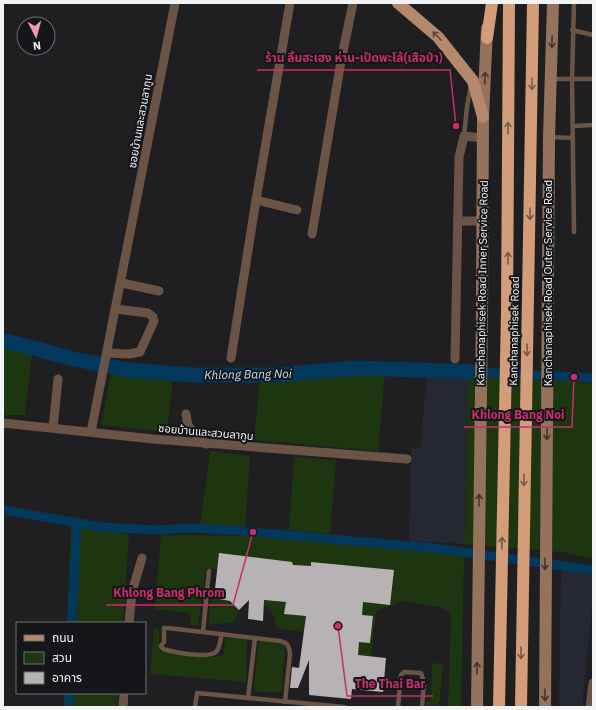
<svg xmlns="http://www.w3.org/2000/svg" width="596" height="710" viewBox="0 0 596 710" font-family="'IBM Plex Sans','Noto Sans Thai',sans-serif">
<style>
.built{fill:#262831}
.green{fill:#1e360f}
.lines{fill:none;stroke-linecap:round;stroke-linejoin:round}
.canal{stroke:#01385c;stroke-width:9}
.river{stroke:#01385c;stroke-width:15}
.building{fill:#b7b2b4}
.lane{stroke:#6a5446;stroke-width:4.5}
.street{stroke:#6a5446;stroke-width:9}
.secondary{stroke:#95725b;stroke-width:12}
.primary{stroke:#b6886b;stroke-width:12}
.highway{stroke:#d49d7a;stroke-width:12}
.oneway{stroke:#5d493e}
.oneway2{stroke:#423630}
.oneway3{stroke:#745a4a}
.labels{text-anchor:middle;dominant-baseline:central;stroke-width:4;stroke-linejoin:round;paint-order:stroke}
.street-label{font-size:11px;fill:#f2f3f5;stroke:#151619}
.water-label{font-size:12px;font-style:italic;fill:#c1ddf5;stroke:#151619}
.leader{fill:none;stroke:#c72e6a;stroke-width:1.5}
.callout-dot{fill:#c72e6a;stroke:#151619;stroke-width:1.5}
.callout-label{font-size:12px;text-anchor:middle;font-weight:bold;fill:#c72e6a;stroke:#151619;stroke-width:4;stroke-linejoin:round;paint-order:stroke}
</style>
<rect width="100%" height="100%" fill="#1f1f22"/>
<!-- built -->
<g class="built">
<polygon points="427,374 468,375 465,544 409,541 411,448 420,449"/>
<polygon points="561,570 593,573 593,597 582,707 559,707"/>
</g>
<!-- green -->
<g class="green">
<polygon points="3,344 32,352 25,415 3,415"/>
<polygon points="357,371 385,372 378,451 254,440 260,379"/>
<polygon points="111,374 150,377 173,376 167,432 101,425"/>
<polygon points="468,375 561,380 593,384 593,559 562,552 465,544"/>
<polygon points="210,451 250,456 245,527 200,526"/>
<polygon points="294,457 336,460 330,534 289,530"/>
<polygon points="71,524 129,534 123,623 67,623"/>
<polygon points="161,535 264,536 464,555 461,707 448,707 451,617 448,611 441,607 403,601 376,611 370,665 350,664 356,593 206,568 198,625 190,625 191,613 155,609"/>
<polygon points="214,598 230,601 239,610 234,623 209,624 210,602"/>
<path d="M264 600 286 602 284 614 306 616 304 632 277 628C275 617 274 612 264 606Z"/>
<polygon points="154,628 159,629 160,652 217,657 224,654 225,638 243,639 247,641 246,682 150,674"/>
<path d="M261 641 281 644 285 647 282 691C273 694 265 692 256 691L254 688 258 646Z"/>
<polygon points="432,663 443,664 439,707 425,707 426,701 431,700"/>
<polygon points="64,693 118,693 117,707 64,707"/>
</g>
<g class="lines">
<!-- canal -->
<g class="canal">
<polyline points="477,372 593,378"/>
<polyline points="3,510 102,527 156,530 194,528 253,532 433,548 593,570"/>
<polyline points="72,623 77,522"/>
<polyline points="69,707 69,693"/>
</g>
<!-- river -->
<polyline class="river" points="3,340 74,359 128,370 190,375 277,375 356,368 477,372"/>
</g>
<!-- building -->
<polygon class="building" points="219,553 292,562 293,565 311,566 311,562 394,570 390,605 363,602 362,615 373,616 370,643 359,642 358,655 386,658 383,692 352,689 351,699 309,695 309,660 298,688 290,688 292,667 299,668 306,616 284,614 286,602 264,600 263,621 248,619 249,600 239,610 230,601 214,598"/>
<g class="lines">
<!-- lane -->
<g class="lane">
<polyline points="572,30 593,35"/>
<polyline points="552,79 593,79"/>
<polyline points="573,126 593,125"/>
<polyline points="464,136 467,107 471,85"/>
<polyline points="549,137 573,138"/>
<polyline points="574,232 572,79 574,3"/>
<polyline points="203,632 209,571"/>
<path d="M222 634C220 640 220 648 216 652 207 659 173 652 163 649L161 646 164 642V628H168L280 641C288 643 289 646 290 654L285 702"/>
<polyline points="248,698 255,638"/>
<polyline points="195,707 197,693 344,707"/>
<polyline points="398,707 401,675 404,672 421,673 424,682 422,707"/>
</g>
<!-- street -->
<g class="street">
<polyline points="256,200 297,210"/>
<polyline points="458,221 482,221"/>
<polyline points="312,234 341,61 353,3"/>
<polyline points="122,283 159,291"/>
<polyline points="108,353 129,354 140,352 154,321 153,317 148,313 116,309"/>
<polyline points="231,358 256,200 290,3"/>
<polyline points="455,359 459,157 464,136 483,138"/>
<polyline points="186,414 188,426 206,444"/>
<polyline points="3,423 153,439 407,459"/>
<polyline points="53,428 58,379"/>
<polyline points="91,432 175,3"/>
<polyline points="129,623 132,592 142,558"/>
<polyline points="123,707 124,693"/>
<polyline points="590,707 593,683"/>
</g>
<!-- secondary -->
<g class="secondary">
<polyline points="477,707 482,311 483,117 487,28"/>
<polyline points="545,707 549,137 553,3"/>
</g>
<!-- primary -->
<polyline class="primary" points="398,3 438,37 473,81 483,117"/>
<!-- highway -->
<g class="highway">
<polyline points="487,38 492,3"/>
<polyline points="499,707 507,311 509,3"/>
<polyline points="521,707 533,3"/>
</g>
</g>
<!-- one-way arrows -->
<defs><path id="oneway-shaft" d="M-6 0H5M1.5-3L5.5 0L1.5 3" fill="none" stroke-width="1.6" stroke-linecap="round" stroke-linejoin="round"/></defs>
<use class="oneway" href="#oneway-shaft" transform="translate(437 36) rotate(-135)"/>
<g class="oneway2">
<use href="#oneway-shaft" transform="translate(552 42) rotate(91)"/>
<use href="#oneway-shaft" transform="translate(485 78) rotate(-87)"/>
<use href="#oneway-shaft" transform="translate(547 434) rotate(91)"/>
<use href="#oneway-shaft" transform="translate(479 500) rotate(-89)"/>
<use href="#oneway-shaft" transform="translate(545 564) rotate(91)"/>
<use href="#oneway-shaft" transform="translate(477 668) rotate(-90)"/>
<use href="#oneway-shaft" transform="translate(545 695) rotate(90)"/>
</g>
<g class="oneway3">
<use href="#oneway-shaft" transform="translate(532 84) rotate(91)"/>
<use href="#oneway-shaft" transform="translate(508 128) rotate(-90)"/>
<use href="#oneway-shaft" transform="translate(530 214) rotate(91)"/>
<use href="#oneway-shaft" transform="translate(508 258) rotate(-90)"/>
<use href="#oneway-shaft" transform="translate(527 350) rotate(91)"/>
<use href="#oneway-shaft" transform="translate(524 480) rotate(91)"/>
<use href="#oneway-shaft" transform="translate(502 543) rotate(-89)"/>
<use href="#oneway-shaft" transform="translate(521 653) rotate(90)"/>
</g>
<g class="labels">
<!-- street labels -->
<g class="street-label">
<text transform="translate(140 121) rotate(-80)">ซอยบ้านและสวนลากูน</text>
<text transform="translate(482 283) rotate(-89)">Kanchanaphisek Road Inner Service Road</text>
<text transform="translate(548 283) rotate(-90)">Kanchanaphisek Road Outer Service Road</text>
<text transform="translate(514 331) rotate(-89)">Kanchanaphisek Road</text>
<text transform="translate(206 432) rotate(5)">ซอยบ้านและสวนลากูน</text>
</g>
<!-- water labels -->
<g class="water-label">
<text transform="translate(248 374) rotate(-1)">Khlong Bang Noi</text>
</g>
</g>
<!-- callouts -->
<path class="leader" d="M456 126L450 70H257M574 377L572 427H464M253 532L233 605H106M338 626L347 696H433"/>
<g class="callout-dot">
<circle cx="456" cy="126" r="4"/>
<circle cx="574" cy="377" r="4"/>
<circle cx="253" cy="532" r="4"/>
<circle cx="338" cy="626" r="4"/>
</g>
<g class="callout-label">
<text x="354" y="62">ร้าน ลิ้มฮะเฮง ห่าน-เป็ดพะโล้(เสือป่า)</text>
<text x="518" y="419">Khlong Bang Noi</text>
<text x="169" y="597">Khlong Bang Phrom</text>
<text x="390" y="688">The Thai Bar</text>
</g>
<!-- border -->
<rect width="596" height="710" fill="none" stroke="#f2f3f5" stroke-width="8"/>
<!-- legend -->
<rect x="16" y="622" width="130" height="72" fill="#151619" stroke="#6d6e71"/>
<rect x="24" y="635" width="20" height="6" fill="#b6886b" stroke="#6d6e71"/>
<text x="52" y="642" font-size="12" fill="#f2f3f5">ถนน</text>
<rect x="24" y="652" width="20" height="12" fill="#1e360f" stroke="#6d6e71"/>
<text x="52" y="662" font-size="12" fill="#f2f3f5">สวน</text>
<rect x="24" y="672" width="20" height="12" fill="#b7b2b4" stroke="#6d6e71"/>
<text x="52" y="682" font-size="12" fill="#f2f3f5">อาคาร</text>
<!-- north arrow -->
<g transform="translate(36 36) rotate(174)"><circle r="19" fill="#151619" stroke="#6d6e71"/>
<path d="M0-3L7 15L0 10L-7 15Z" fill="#f19ab4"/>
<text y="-6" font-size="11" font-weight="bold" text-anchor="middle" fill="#f2f3f5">N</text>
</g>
</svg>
